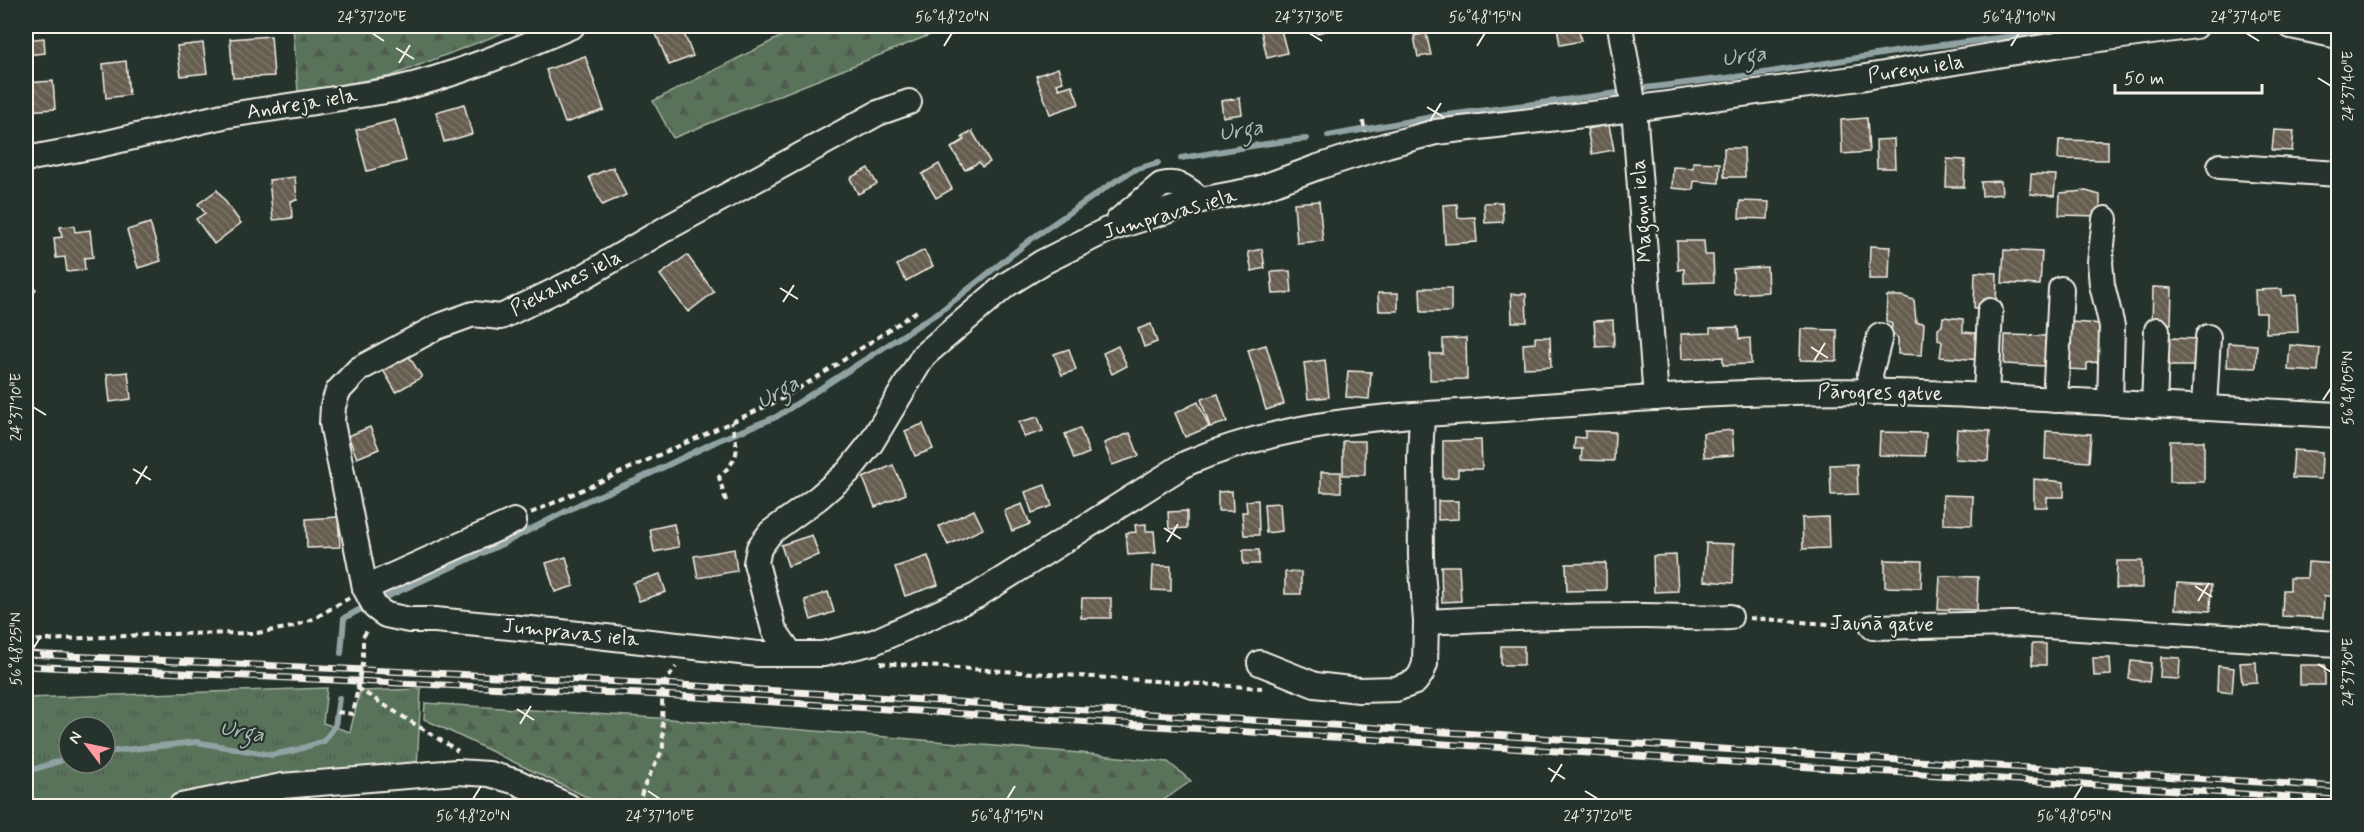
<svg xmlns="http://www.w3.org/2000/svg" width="2364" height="832" viewBox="0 0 2364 832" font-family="Mynerve,sans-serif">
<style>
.grass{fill:url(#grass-tufts);stroke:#a6b2a1;stroke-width:1.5;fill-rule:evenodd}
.forest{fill:url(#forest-firs);stroke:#a6b2a1;stroke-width:1.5}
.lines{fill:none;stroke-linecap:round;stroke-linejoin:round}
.stream{stroke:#90a2a2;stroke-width:6}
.building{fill:url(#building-back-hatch);stroke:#f4f1e8;stroke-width:1.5}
.minor-casing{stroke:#f4f1e8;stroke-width:28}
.path{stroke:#f4f1e8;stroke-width:4;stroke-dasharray:6 4.5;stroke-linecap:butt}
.minor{stroke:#26332d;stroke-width:24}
.rail-casing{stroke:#f4f1e8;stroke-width:7}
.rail{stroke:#26332d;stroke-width:4.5;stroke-dasharray:14;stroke-linecap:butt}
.ticks{fill:none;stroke:#f4f1e8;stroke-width:2}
.labels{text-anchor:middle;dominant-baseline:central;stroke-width:4.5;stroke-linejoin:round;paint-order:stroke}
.street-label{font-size:21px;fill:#f4f1e8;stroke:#26332d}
.water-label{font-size:22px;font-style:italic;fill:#b1bcba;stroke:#26332d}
.neatline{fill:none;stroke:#f4f1e8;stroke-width:2}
.ticks-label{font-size:15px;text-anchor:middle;fill:#f4f1e8}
</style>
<defs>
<pattern id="grass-tufts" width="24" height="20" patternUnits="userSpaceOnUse" patternTransform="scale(1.5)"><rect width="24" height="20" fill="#58735a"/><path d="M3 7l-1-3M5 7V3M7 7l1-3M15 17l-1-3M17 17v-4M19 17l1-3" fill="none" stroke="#505b4f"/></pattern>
<pattern id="forest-firs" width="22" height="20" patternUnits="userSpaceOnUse" patternTransform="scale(1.5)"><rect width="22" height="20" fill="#58735a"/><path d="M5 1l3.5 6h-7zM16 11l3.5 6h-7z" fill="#505b4f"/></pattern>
<pattern id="building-back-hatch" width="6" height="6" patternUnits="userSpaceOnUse" patternTransform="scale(1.5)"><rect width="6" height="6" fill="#655d4f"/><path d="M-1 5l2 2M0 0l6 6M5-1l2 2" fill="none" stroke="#7c7568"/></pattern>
</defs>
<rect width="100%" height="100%" fill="#26332d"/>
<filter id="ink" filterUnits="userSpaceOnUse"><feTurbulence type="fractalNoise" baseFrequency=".0167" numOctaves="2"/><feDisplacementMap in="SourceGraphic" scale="12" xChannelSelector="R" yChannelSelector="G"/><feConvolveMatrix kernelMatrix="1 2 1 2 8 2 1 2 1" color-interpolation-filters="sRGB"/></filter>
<g filter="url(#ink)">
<!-- grass -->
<path class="grass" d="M327 688 323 723 350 732 360 691 421 689 417 768 276 778 146 806H26V698ZM69 727H105V763H69Z"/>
<!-- forest -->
<g class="forest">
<polygon points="293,26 521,26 391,76 298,92"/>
<polygon points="802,26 952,26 673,138 653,101"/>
<polygon points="425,703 657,718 1080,753 1168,762 1191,781 1155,806 623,806 595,801 424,719"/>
</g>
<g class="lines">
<!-- stream -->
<g class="stream">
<polyline points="1645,88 1751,75 1925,47 2097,26"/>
<polyline points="1328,136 1432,117 1618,93"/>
<path d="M1181 158C1223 152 1264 142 1306 139"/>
<polyline points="384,598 502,544 586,501 637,480 719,440 776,417 942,310 1034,237 1117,180 1134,170 1158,163"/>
<polyline points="341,653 344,618 361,609"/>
<polyline points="105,752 196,742 272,755 296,750 324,741 335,726 339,698"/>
<polyline points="26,772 69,758"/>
</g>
</g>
<!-- building -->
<g class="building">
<polygon points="656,26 681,26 693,56 669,65 653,27"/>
<polygon points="1280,26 1287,53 1267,58 1261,30"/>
<polygon points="1314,26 1338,26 1339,28 1316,33"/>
<polygon points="1557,26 1578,26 1581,41 1560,45"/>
<polygon points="1426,33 1431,55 1418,57 1414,36"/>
<polygon points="271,36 274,76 233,78 230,39"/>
<polygon points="44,38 45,53 26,55 26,40"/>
<polygon points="203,43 207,73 181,76 177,46"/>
<polygon points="585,56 604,110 565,123 546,70"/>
<polygon points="126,61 129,95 106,98 103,64"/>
<polygon points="1058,68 1063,82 1057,84 1059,89 1072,85 1079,104 1050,114 1036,76"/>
<polygon points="53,81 55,109 26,111 26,83"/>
<polygon points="1240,98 1242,114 1223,117 1221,101"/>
<polygon points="464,104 472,134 444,142 436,112"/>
<polygon points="1867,118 1869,152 1842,154 1841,120"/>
<polygon points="395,120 406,161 367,171 356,130"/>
<polygon points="1609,125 1614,150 1592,154 1587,129"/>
<polygon points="2274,130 2294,131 2292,151 2272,150"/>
<polygon points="972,131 990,162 982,167 979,162 965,170 951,148 964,140 962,137"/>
<polygon points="1894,139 1895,168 1877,168 1876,140"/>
<polygon points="2059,140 2108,141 2108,160 2058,159"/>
<polygon points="1724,148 1744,148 1745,177 1724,177"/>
<polygon points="1947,159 1965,160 1964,187 1946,187"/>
<polygon points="1693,162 1720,163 1719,183 1694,181 1693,190 1672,188 1673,167 1693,168"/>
<polygon points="939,164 952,189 936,198 922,174"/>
<polygon points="613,167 626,195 602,205 589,177"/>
<polygon points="868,168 877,184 858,194 850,178"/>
<polygon points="2031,174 2056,175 2054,196 2030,194"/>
<polygon points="295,177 297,200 291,201 292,218 273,220 269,180"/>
<polygon points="2001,181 2002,194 1982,196 1981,182"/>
<polygon points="217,190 241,223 214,244 196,219 205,213 198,204"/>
<polygon points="2086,191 2100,195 2100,216 2059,215 2060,193"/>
<polygon points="1319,201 1323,241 1297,243 1294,203"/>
<polygon points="1740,201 1769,202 1768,219 1739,218"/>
<polygon points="1502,202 1503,222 1485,223 1484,203"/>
<polygon points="1457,204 1458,218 1475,217 1477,242 1445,244 1443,205"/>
<polygon points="150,223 161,261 138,268 127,230"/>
<polygon points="74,226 75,232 90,230 93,257 84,258 85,270 67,272 65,257 56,258 54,238 62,237 60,227"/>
<polygon points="1677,241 1704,241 1705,255 1713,255 1714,282 1684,283 1684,269 1678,270"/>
<polygon points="1870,246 1890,247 1889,279 1869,279"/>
<polygon points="1262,249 1265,268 1252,271 1248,252"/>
<polygon points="924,250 933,266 906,281 897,265"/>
<polygon points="2004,250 2042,252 2040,285 2002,283"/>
<polygon points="687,255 714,292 688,312 660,275"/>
<polygon points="1767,267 1768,292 1734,294 1733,269"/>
<polygon points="1290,271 1292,293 1273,294 1271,272"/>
<polygon points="1975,272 1997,273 1996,308 1974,308"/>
<polygon points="26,283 36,289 26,309"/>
<polygon points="2153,287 2172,288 2171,324 2152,323"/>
<polygon points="1420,288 1451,288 1451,312 1421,312"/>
<polygon points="2282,289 2282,296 2296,295 2298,332 2266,333 2266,313 2256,313 2255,290"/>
<polygon points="1378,293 1398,293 1398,311 1379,311"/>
<polygon points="1511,294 1526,294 1527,322 1512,322"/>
<polygon points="1887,296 1901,296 1914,300 1916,322 1924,323 1922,355 1898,354 1898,338 1891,332 1892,324 1886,321"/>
<polygon points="1943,317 1963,319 1963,332 1985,334 1983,360 1940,357 1942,342 1938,339 1938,328 1942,326"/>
<polygon points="1613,320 1614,346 1596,347 1594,321"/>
<polygon points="2069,322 2104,324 2107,361 2087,363 2087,370 2068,369"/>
<polygon points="1151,324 1157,342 1144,347 1138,329"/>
<polygon points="1738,327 1739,339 1750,338 1751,364 1723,365 1723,357 1682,359 1681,334 1710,333 1710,328"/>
<polygon points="1801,329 1837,330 1837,361 1800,360"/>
<polygon points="2005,335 2047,336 2046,366 2004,364"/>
<polygon points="1535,337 1550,337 1551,367 1524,368 1523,344 1535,343"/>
<polygon points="1466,338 1467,379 1430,380 1430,354 1443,354 1443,339"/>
<polygon points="2169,338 2200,339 2199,366 2169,366"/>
<polygon points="2228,343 2257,345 2256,368 2227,367"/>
<polygon points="1266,345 1284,404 1266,410 1248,350"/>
<polygon points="2290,345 2320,348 2318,372 2288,370"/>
<polygon points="1118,346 1127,366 1112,374 1103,353"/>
<polygon points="1069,349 1076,370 1062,375 1054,354"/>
<polygon points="408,355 422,377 396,392 383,370"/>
<polygon points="1325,360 1329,397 1308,399 1304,363"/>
<polygon points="1348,371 1371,372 1369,399 1346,397"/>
<polygon points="128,372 131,399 110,402 107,374"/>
<polygon points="1218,394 1227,422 1210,427 1201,399"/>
<polygon points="1198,402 1209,427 1185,437 1175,413"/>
<polygon points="1038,417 1043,431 1024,437 1019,422"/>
<polygon points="923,424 933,449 915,456 905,431"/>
<polygon points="370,427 379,449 357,458 348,436"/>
<polygon points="1080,428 1089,453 1074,459 1065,434"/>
<polygon points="1957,429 1990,431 1988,461 1955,459"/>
<polygon points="1732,430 1734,455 1704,457 1703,433"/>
<polygon points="1585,431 1615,432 1614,461 1581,460 1582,449 1574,449 1575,437 1585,438"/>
<polygon points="2046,431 2091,434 2089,462 2045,459"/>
<polygon points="1880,432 1926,433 1925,456 1879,455"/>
<polygon points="1130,433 1139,456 1112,465 1104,443"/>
<polygon points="1481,440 1482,469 1458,469 1458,477 1443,478 1443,441"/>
<rect x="1343" y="441" width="22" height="34"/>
<rect x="2170" y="441" width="34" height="41"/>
<polygon points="2294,450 2322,452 2321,479 2292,478"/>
<polygon points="1857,464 1858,494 1831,495 1830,465"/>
<polygon points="893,465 906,494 875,507 863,478"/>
<rect x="1321" y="472" width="20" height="20"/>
<polygon points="2034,479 2064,482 2064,497 2047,497 2047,507 2034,507"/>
<polygon points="1045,485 1052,506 1032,513 1025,492"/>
<polygon points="1232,491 1233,511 1218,511 1218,492"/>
<polygon points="1943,495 1973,496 1972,525 1943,524"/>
<polygon points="1258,500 1259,535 1244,535 1242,512 1247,512 1246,501"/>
<polygon points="1438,501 1458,501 1458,519 1438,520"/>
<polygon points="1280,503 1282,531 1266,533 1264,504"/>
<polygon points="1022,504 1030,524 1012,531 1004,511"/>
<polygon points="974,510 983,529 948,545 939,526"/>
<polygon points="1187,511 1187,528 1169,529 1168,512"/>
<polygon points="338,517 340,547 307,548 306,519"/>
<polygon points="1828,517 1829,548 1803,549 1802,518"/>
<polygon points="674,524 679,547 654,552 650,529"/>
<polygon points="1146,524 1146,531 1154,531 1156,553 1128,555 1126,533 1136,532 1135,525"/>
<polygon points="812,535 819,555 788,566 781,545"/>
<polygon points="1706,543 1734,544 1733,583 1704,581"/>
<polygon points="734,549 737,571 698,578 694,556"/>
<rect x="1243" y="550" width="16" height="14"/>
<polygon points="1676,555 1678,591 1654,592 1653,556"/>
<polygon points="928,556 938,585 905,596 895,567"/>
<polygon points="566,557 574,586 555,592 546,563"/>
<polygon points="1885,560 1922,561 1921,588 1885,587"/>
<polygon points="2117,561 2142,561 2142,588 2116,588"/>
<polygon points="2308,562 2337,564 2335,596 2324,596 2323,618 2282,616 2283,590 2290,590 2290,578 2307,578"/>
<polygon points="1606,563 1606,590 1567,591 1566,564"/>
<polygon points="1153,566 1171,566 1171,591 1152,590"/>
<polygon points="1441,566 1459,566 1461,601 1442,602"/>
<rect x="1285" y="572" width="16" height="22"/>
<polygon points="660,574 666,592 639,601 633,583"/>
<polygon points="1940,576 1978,577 1977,610 1938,609"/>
<polygon points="2177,583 2211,585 2210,611 2175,609"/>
<polygon points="828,592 834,612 811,620 805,600"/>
<polygon points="1082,598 1111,598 1111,618 1081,618"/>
<rect x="2032" y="644" width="14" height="21"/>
<rect x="1501" y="646" width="23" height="19"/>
<polygon points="2161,657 2180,658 2179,679 2160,678"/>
<polygon points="2093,658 2110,658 2111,675 2094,676"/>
<polygon points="2131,661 2151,663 2149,682 2129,679"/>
<polygon points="2256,662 2257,682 2242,683 2240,663"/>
<rect x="2300" y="665" width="25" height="20"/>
<polygon points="2218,666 2234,668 2232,693 2217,691"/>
</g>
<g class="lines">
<!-- minor casing -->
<g class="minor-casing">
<g id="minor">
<polyline points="1620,26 1634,108 1656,398"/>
<polyline points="2291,26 2338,36"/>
<path d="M909 102 878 113 849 129 667 228 585 276 501 317 473 314 437 327 359 369 338 391 333 406 332 423 365 588 375 607 380 611 386 615 409 620H435L552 631 758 654H823L874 642 976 596 1187 463C1295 417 1404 416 1518 408 1609 401 1700 393 1792 392 1887 389 1982 396 2077 401 2164 406 2251 410 2338 415"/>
<path d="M26 159 90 147 223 116 393 90C454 76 514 51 572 26"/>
<polyline points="2220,166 2338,174"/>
<polyline points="2105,219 2100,262 2102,285 2112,326 2110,403"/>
<path d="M1118 221 1161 185C1179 180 1188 190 1201 200"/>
<polyline points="1872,392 1870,374 1880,336"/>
<polyline points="1986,396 1990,311"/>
<polyline points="2055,400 2061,289"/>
<polyline points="2154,406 2157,330"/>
<polyline points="2204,407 2208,337"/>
<polyline points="365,588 514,521"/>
<path d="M1426 622C1498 618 1570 616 1643 616 1672 616 1701 619 1730 617"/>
<polyline points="1873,627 2013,624 2338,644"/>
<polyline points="791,654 774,630 756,563 759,548 771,532 818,498 848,472 871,443 924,355 1006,285 1043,262 1107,230 1201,200 1258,189 1318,167 1387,145 1436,132 1609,112 1860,78 2056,45 2196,26"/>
<polyline points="1260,663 1315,685 1359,690 1396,689 1415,682 1421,674 1425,664 1426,622 1421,557 1420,458 1422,415"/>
<polyline points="181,806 282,786 457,772 489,774 517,782 568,806"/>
</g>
</g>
<!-- path -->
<g class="path">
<polyline points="1363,121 1365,132"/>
<path d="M726 501 719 477C741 456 739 451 731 422"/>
<polyline points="531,513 778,401 827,371 920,309"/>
<polyline points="1749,618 1855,626"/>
<polyline points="26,641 164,634 257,633 292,627 315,618 349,598"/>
<polyline points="880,663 1262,688"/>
<polyline points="357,688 458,751"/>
<polyline points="337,712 353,714 363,658 363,637 368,629"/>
<polyline points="638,806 644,786 663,749 662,695 664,684 676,667"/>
</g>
<!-- minor -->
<use href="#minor" class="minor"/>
<!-- rail casing -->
<g class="rail-casing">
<g id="rail">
<polyline points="26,654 664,684 2338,787"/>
<polyline points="26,666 662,695 2338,800"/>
</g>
</g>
<!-- rail -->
<use href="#rail" class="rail"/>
</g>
</g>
<!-- ticks -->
<path class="ticks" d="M372 33 384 41M1309 33 1322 41M2246 33 2259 41M944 46 952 33M1477 46 1485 33M2011 46 2019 33M396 48 414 59M399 63 410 45M2318 78 2331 86M1427 107 1445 118M1430 121 1441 103M780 288 798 299M783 302 794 285M1811 347 1828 358M1814 361 1825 343M2323 400 2331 388M33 407 46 415M133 469 151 480M136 484 147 466M1164 528 1181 539M1167 542 1178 524M2195 586 2212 597M2198 601 2209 583M33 649 41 636M2318 664 2331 672M517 709 534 720M520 724 531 706M1548 768 1565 779M1551 782 1562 764M648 791 660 799M1585 791 1598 799M473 799 481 786M1007 799 1015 786M2074 799 2082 786"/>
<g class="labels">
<!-- street labels -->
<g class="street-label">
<text transform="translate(1916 69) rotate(-9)">Pureņu iela</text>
<text transform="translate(302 104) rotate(-9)">Andreja iela</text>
<text transform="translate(1642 211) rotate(-94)">Magoņu iela</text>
<text transform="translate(1170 214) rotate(-16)">Jumpravas iela</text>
<text transform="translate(566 283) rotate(-27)">Piekalnes iela</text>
<text transform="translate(1880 393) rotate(1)">Pārogres gatve</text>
<text transform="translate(1882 624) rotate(1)">Jaunā gatve</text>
<text transform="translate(571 633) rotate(6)">Jumpravas iela</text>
</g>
<!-- water labels -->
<g class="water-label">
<text transform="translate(1744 57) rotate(-8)">Urga</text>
<text transform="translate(1241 131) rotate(-9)">Urga</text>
<text transform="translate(778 393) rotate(-30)">Urga</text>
<text transform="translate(242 732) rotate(10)">Urga</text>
</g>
</g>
<!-- margin -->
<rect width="2364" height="832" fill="none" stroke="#26332d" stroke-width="66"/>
<!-- north arrow -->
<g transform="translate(87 745) rotate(302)"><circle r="28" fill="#26332d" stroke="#787f78" stroke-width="1.5"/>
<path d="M0-4.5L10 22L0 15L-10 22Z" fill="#ff9aa2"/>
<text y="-9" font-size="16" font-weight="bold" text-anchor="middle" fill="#f4f1e8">N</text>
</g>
<!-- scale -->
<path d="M2115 84v9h147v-9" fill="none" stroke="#f4f1e8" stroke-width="3"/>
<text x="2124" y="84" font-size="18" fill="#f4f1e8" stroke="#26332d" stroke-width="4.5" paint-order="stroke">50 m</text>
<rect x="33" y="33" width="2298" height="766" class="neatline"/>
<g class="ticks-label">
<text x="372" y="22">24°37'20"E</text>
<text x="952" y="22">56°48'20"N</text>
<text x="1309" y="22">24°37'30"E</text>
<text x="1485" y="22">56°48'15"N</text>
<text x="2019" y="22">56°48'10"N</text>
<text x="2246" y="22">24°37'40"E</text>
<text transform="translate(2348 86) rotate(-90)" y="5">24°37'40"E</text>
<text transform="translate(2348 388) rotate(-90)" y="5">56°48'05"N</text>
<text transform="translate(16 407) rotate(-90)" y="5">24°37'10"E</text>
<text transform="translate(16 649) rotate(-90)" y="5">56°48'25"N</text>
<text transform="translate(2348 672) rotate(-90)" y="5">24°37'30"E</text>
<text x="473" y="821">56°48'20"N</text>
<text x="660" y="821">24°37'10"E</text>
<text x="1007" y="821">56°48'15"N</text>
<text x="1598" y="821">24°37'20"E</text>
<text x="2074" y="821">56°48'05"N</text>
</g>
</svg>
